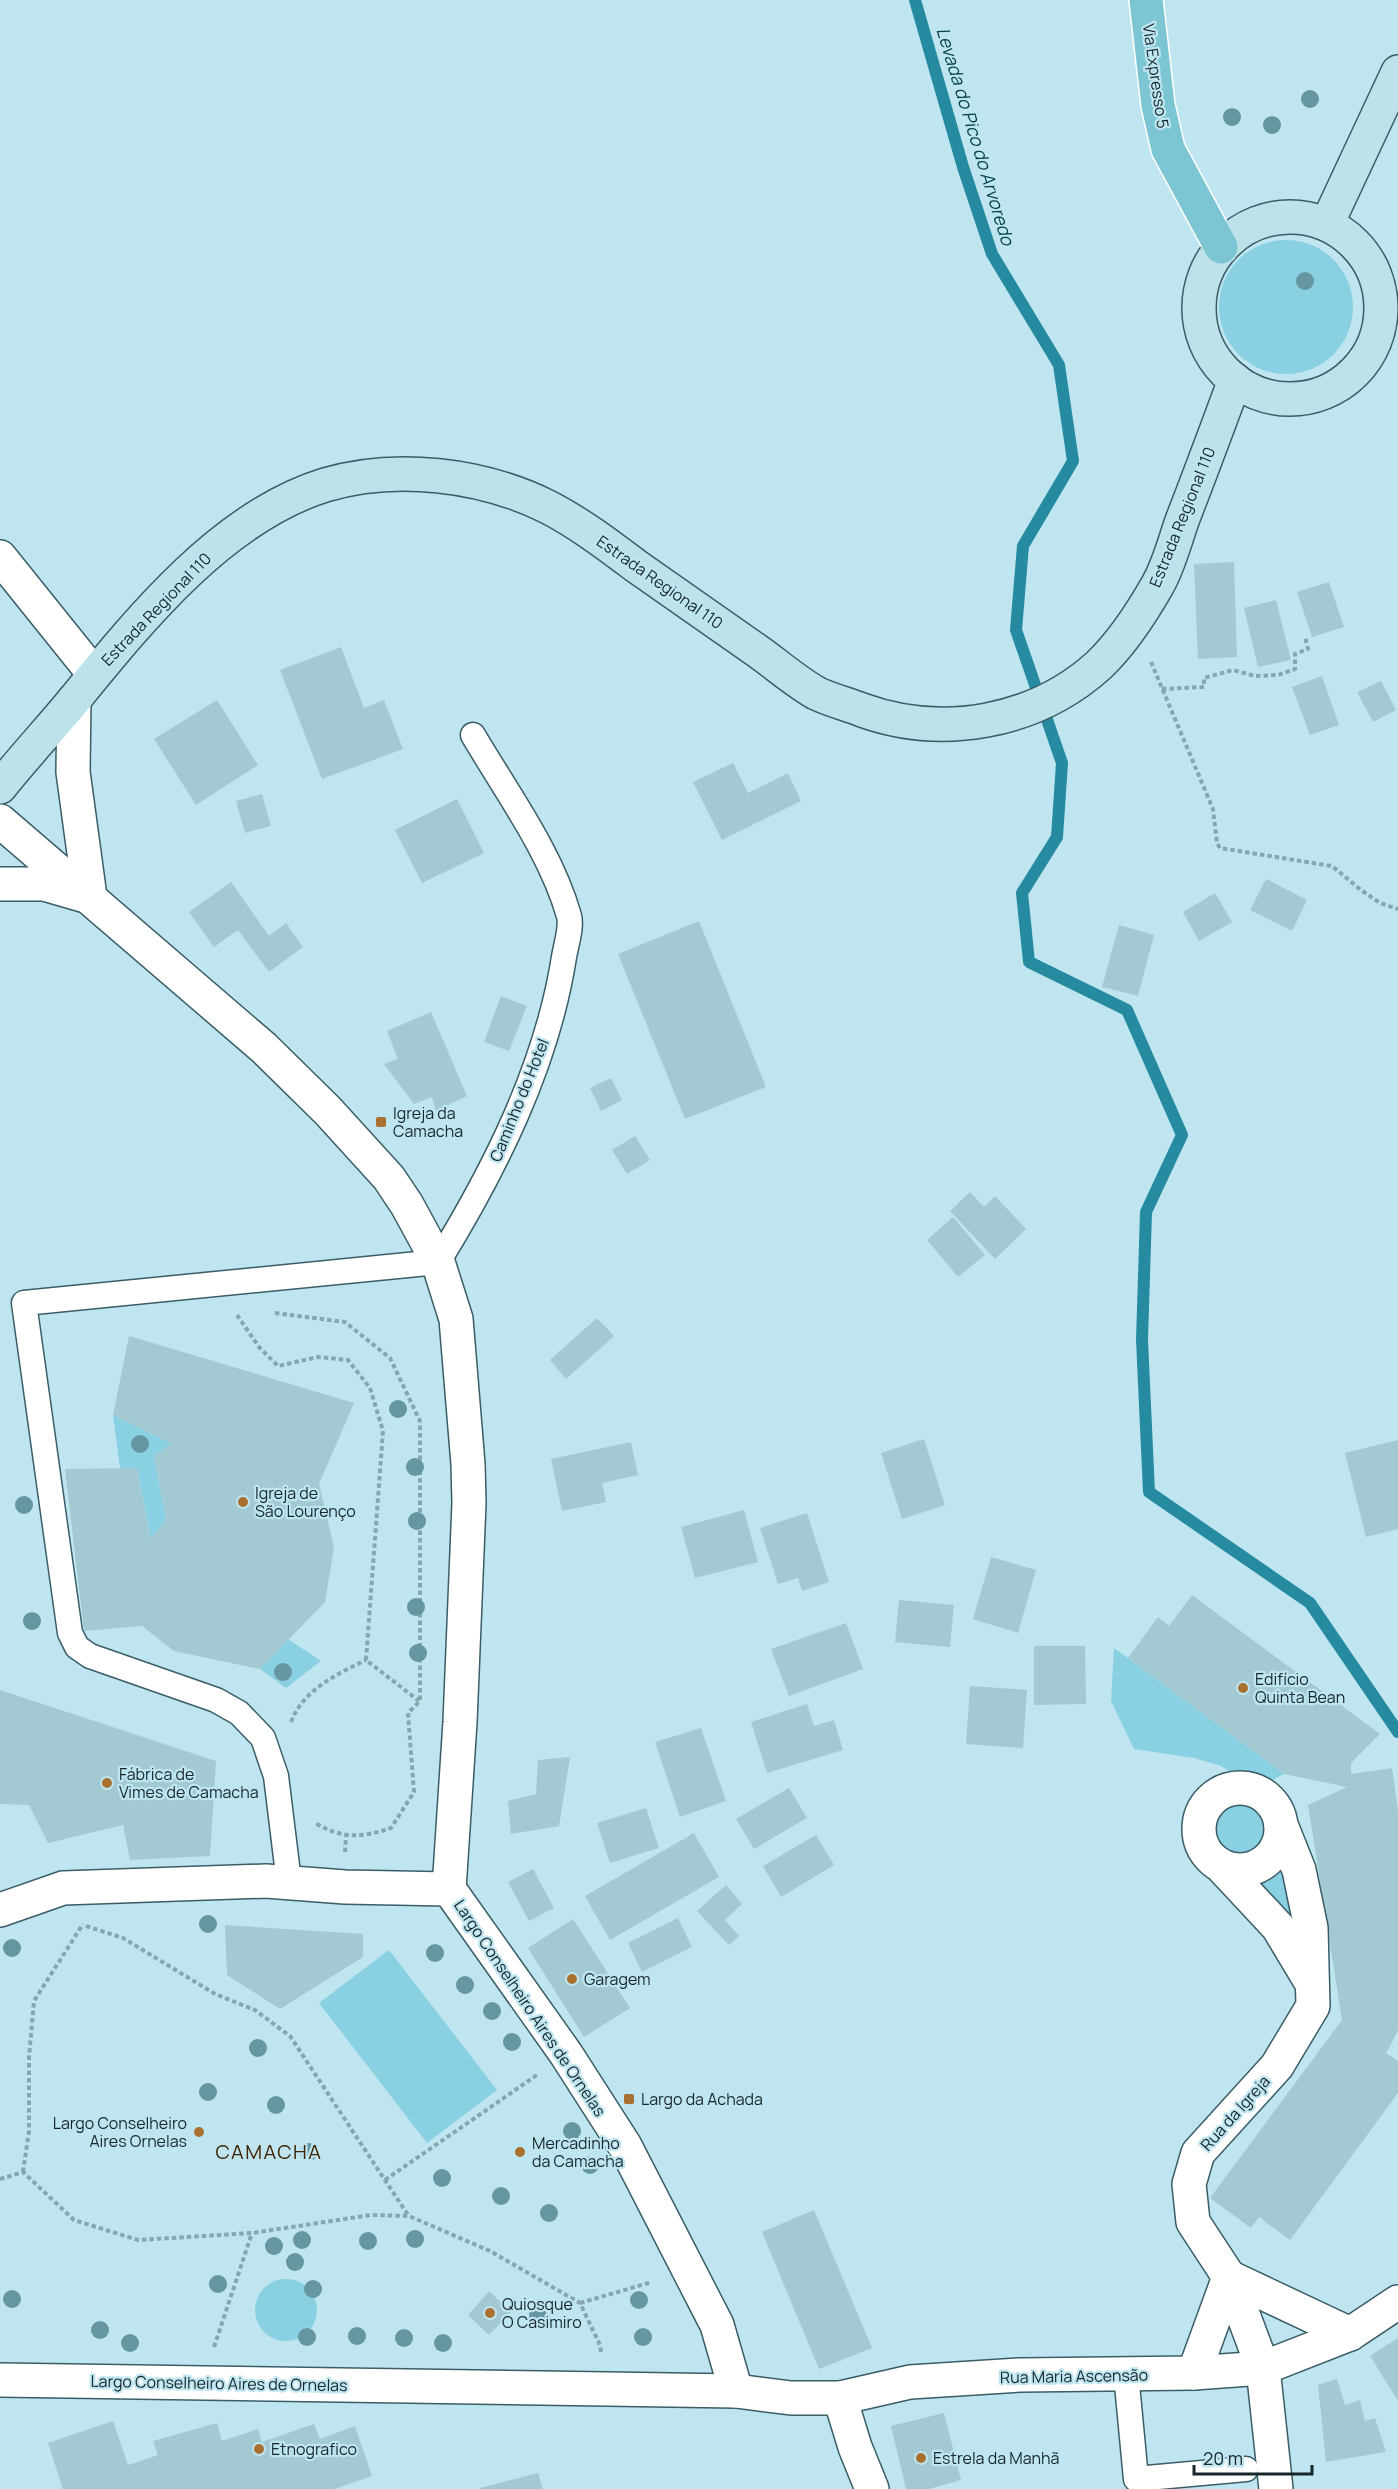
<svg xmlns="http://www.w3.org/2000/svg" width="1398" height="2489" viewBox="0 0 1398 2489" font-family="Manrope,sans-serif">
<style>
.green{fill:#89d0e2}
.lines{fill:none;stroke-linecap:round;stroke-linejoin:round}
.stream{stroke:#268ba0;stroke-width:12}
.building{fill:#a3cad3}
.service-casing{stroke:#3a5d66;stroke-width:27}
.minor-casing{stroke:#3a5d66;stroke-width:36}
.secondary-casing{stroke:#3a5d66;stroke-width:36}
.primary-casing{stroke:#fff;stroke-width:36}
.path{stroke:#87a6ae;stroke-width:4;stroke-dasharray:4.5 3;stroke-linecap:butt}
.service{stroke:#fff;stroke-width:24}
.minor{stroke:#fff;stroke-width:33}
.secondary{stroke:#bde2e9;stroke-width:33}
.primary{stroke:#7cc5d3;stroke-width:33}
.tree{fill:#6696a1}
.poi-dot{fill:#aa7030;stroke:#bfe6f0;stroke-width:2}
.labels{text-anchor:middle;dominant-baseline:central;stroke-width:4.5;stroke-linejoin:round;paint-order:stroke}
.street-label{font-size:16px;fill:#17262a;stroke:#bfe6f0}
.poi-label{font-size:16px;fill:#17262a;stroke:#bfe6f0;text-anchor:start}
.water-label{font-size:18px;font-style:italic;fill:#013f4a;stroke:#bfe6f0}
.quarter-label{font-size:20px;letter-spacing:1.5px;fill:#3f2404;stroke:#bfe6f0}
</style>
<rect width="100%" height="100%" fill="#bfe6f0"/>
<!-- green -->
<g class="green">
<circle cx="1286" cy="307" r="67"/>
<polygon points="113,1415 172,1444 154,1456 166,1519 151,1539 137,1468 120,1468"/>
<polygon points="288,1639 321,1661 286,1688 260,1669"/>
<polygon points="1114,1648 1128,1658 1284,1774 1256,1789 1221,1766 1194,1758 1134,1749 1111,1701"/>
<circle cx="1237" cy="1829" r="27"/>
<polygon points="1281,1863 1297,1936 1255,1886 1272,1879"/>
<polygon points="389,1950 497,2090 427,2143 319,2003"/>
<circle cx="286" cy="2310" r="31"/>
</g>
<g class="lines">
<!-- stream -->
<polyline class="stream" points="915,0 963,167 992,254 1059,365 1073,461 1023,546 1016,630 1062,763 1057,837 1022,893 1029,962 1127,1010 1182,1135 1146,1212 1142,1340 1149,1492 1310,1603 1398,1732"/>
</g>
<!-- building -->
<g class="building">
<polygon points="1234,562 1237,657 1198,659 1194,564"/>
<polygon points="1329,582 1344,627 1312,637 1297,592"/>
<polygon points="1276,600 1291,660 1258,667 1244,608"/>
<polygon points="341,647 364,708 384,700 403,749 322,779 280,670"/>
<polygon points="1322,676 1339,725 1310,735 1292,687"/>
<polygon points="1381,681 1396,710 1373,722 1357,692"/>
<polygon points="217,700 258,765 196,805 154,739"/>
<polygon points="733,763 748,793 788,773 801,801 722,840 693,782"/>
<polygon points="262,794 271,826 245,833 236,801"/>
<polygon points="457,799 484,853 422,883 395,830"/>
<polygon points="1266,879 1307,900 1292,931 1250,910"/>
<polygon points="231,882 269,936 286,923 303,947 269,972 238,930 214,947 189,912"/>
<polygon points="1215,893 1232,922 1199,941 1183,912"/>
<polygon points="699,921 766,1087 685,1119 618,954"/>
<polygon points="1119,925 1154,935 1138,996 1102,987"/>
<polygon points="501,996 527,1006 509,1051 484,1042"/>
<polygon points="431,1012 467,1096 436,1111 432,1097 414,1104 384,1064 398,1059 387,1031"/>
<polygon points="611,1078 622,1100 601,1111 590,1088"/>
<polygon points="635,1136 650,1160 627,1174 612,1150"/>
<polygon points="970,1192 984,1207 995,1196 1026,1229 995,1259 950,1211"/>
<polygon points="953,1217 985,1255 958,1277 927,1240"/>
<polygon points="597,1318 614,1336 566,1379 550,1360"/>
<polygon points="129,1336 354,1403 319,1484 334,1547 325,1602 260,1669 174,1651 142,1626 84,1631 65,1469 137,1468 151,1539 166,1519 154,1456 172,1444 113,1415"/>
<polygon points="924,1439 945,1505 902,1519 881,1453"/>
<polygon points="1398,1440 1398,1529 1366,1537 1345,1453"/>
<polygon points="631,1442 638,1475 602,1483 606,1502 562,1511 551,1459"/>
<polygon points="744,1510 758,1562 695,1578 681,1527"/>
<polygon points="807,1513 829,1582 802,1591 798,1578 778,1584 760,1528"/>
<polygon points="991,1557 1036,1570 1018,1633 973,1619"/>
<polygon points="1192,1595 1380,1734 1351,1763 1351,1774 1392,1768 1398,1810 1398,2031 1386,2053 1398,2061 1398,2093 1290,2240 1259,2217 1251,2228 1210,2198 1342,2020 1308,1805 1347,1787 1284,1774 1128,1658 1158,1617 1169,1626"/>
<polygon points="899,1600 954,1605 950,1647 895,1642"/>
<polygon points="846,1623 863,1669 789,1696 771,1649"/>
<polygon points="1034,1646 1085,1646 1086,1704 1034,1705"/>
<polygon points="970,1686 1027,1690 1023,1748 966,1744"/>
<polygon points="0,1690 216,1761 210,1856 130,1860 123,1825 48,1843 29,1805 0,1804"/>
<polygon points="807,1704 814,1726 834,1720 843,1750 767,1773 751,1722"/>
<polygon points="701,1728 726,1801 680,1817 655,1742"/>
<polygon points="570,1757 559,1826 511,1834 508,1801 536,1794 538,1760"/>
<polygon points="789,1788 807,1818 754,1849 736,1819"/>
<polygon points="646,1808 659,1848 610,1863 597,1823"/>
<polygon points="694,1833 719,1877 610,1940 585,1896"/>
<polygon points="816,1835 834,1865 781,1897 763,1866"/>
<polygon points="533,1869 554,1908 529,1921 508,1882"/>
<polygon points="726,1885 742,1904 725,1920 739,1936 729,1945 697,1911"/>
<polygon points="678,1918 692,1947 642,1972 628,1943"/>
<polygon points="573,1919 630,2008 584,2037 528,1948"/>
<polygon points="225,1925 363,1934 363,1957 280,2009 227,1975"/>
<polygon points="814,2210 872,2348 819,2369 762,2232"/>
<polygon points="489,2291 511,2312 489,2335 468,2315"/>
<polygon points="1398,2338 1398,2401 1370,2356"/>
<polygon points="1337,2379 1345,2405 1360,2400 1365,2421 1375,2418 1386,2452 1326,2462 1318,2385"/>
<polygon points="944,2413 961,2480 929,2489 906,2489 891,2426"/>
<polygon points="113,2421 128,2465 158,2455 153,2441 217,2423 222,2441 258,2429 262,2442 314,2424 320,2439 355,2426 372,2476 335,2489 63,2489 48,2443"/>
<polygon points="538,2473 543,2489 480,2489 480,2488"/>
</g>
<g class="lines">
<!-- service casing -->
<g class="service-casing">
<g id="service">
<path d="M289 1882 276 1776 263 1738 239 1713 216 1700 90 1656 77 1647 70 1633 24 1303 438 1262C495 1169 547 1066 564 957 566 945 572 927 569 916 551 852 507 793 473 735"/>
<polyline points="1126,2374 1136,2479 1246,2469"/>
</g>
</g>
<!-- minor casing -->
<g class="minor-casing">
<g id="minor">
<polyline points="0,557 94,674"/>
<polyline points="74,700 73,772 90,897"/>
<polyline points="0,821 264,1048 328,1111 389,1178 407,1205 438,1262 456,1319 468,1464 469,1503 460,1722 449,1889"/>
<polyline points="0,884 44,884 82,895"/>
<circle cx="1240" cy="1829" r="41"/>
<polyline points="1222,1867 1278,1927 1311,1982"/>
<polyline points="449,1889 566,2054 625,2146 717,2325 736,2391"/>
<polyline points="0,1910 63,1888 266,1881 345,1887 449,1889"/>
<polyline points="1229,2277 1350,2334"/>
<polyline points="1194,2373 1229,2277"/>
<polyline points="0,2380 736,2391 791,2398 840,2398 910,2382 1020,2375 1194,2373 1263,2368 1350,2334 1398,2302"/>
<polyline points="840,2398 855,2447 872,2489"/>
<polyline points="1276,2489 1263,2368 1229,2277 1193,2222 1189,2184 1198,2153 1277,2066 1313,2006 1311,1928 1299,1870 1281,1825"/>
</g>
</g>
<!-- secondary casing -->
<g class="secondary-casing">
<g id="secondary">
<circle cx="1290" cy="308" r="91"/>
<polyline points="1327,224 1398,72"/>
<path d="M0 787C24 757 50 729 74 700 140 619 222 517 325 485 395 464 482 474 548 507 579 523 608 545 636 566 676 594 716 622 756 650 776 664 795 681 816 693 830 700 847 704 862 710 942 739 1035 723 1099 665 1122 643 1141 614 1157 586 1169 566 1175 540 1183 518 1201 472 1218 426 1235 380"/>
</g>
</g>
<!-- primary casing -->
<g class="primary-casing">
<polyline id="primary" points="1146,0 1158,105 1168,149 1221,247"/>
</g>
<!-- path -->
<g class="path">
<polyline points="1151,662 1213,809 1217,843 1220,848 1332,866 1361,890 1380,903 1398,909"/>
<polyline points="1162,689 1204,687 1204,678 1233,670 1255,676 1278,675 1295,669 1295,654 1308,649 1305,637"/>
<path d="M275 1313 345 1322 390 1358 420 1421V1701L408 1713 414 1792 391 1828C361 1838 343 1839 315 1823"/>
<polyline points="237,1315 259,1347 278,1366 318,1357 348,1360 370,1388 383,1431 366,1660 419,1701"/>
<path d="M291 1722C303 1690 337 1674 366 1660"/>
<polyline points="345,1852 346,1835"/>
<polyline points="86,1926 123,1938 215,1994 255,2010 290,2036 408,2215"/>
<polyline points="23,2172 29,2131 29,2057 34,2001 83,1924"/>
<polyline points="0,2179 23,2172 74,2220 138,2240 252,2233 371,2215 409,2216 490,2251 580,2303 600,2345 601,2352"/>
<polyline points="385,2180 537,2075"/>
<polyline points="580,2303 652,2282"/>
<polyline points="214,2347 252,2233"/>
</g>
<!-- service -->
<use href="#service" class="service"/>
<!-- minor -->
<use href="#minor" class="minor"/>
<!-- secondary -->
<use href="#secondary" class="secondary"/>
<!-- primary -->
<use href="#primary" class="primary"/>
</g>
<!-- trees -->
<g class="tree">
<circle cx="1310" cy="99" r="9"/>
<circle cx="1232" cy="117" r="9"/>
<circle cx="1272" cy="125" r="9"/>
<circle cx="1305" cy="281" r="9"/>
<circle cx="398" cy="1409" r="9"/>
<circle cx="140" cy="1444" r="9"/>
<circle cx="415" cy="1467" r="9"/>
<circle cx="24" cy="1505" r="9"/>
<circle cx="417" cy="1521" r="9"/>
<circle cx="416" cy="1607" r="9"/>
<circle cx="32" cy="1621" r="9"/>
<circle cx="418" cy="1653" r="9"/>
<circle cx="283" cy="1672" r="9"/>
<circle cx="208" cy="1924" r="9"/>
<circle cx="12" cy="1948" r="9"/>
<circle cx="435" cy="1953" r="9"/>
<circle cx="465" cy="1985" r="9"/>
<circle cx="492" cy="2011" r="9"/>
<circle cx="512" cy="2042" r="9"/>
<circle cx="258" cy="2048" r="9"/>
<circle cx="208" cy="2092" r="9"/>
<circle cx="276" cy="2105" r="9"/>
<circle cx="572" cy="2131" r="9"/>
<circle cx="309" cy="2152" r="9"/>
<circle cx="590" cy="2165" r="9"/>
<circle cx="442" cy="2178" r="9"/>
<circle cx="501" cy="2196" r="9"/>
<circle cx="549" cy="2213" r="9"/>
<circle cx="415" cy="2239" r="9"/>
<circle cx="302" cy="2240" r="9"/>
<circle cx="368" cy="2241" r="9"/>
<circle cx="274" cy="2246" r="9"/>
<circle cx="295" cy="2262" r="9"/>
<circle cx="218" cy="2284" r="9"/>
<circle cx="313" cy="2289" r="9"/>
<circle cx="12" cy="2299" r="9"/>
<circle cx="639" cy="2300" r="9"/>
<circle cx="538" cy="2316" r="9"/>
<circle cx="100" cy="2330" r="9"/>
<circle cx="357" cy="2336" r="9"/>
<circle cx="307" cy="2337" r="9"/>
<circle cx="643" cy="2337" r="9"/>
<circle cx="404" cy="2338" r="9"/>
<circle cx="130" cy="2343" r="9"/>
<circle cx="443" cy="2343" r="9"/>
</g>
<!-- markers -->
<g class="poi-dot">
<rect x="375" y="1116" width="12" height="12" rx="3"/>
<circle cx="243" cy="1502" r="6"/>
<circle cx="1243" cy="1688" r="6"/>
<circle cx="107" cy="1783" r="6"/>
<circle cx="572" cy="1979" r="6"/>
<rect x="623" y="2093" width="12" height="12" rx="3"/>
<circle cx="199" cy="2132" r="6"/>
<circle cx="520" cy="2152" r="6"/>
<circle cx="490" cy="2313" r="6"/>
<circle cx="259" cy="2449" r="6"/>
<circle cx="921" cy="2458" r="6"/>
</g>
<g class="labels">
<!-- street labels -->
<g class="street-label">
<text transform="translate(1156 76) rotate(82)">Via Expresso 5</text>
<text transform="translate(1182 517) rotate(-68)">Estrada Regional 110</text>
<text transform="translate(660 582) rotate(35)">Estrada Regional 110</text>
<text transform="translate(156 609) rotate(-46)">Estrada Regional 110</text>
<text transform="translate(519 1100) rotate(-68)">Caminho do Hotel</text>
<text transform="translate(530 2008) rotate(56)">Largo Conselheiro Aires de Ornelas</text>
<text transform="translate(1235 2113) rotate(-48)">Rua da Igreja</text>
<text transform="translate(1074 2376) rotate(-1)">Rua Maria Ascensão</text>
<text transform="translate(219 2383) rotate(1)">Largo Conselheiro Aires de Ornelas</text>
</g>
<!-- poi labels -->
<g class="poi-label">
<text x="393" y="1113">Igreja da<tspan x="393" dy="18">Camacha</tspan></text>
<text x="255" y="1493">Igreja de<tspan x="255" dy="18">São Lourenço</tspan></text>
<text x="1255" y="1679">Edifício<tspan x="1255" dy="18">Quinta Bean</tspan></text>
<text x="119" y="1774">Fábrica de<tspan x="119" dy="18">Vimes de Camacha</tspan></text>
<text x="584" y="1979">Garagem</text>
<text x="641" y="2099">Largo da Achada</text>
<text x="187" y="2123" text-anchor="end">Largo Conselheiro<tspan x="187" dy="18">Aires Ornelas</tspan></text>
<text x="532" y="2143">Mercadinho<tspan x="532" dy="18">da Camacha</tspan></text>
<text x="502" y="2304">Quiosque<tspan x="502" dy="18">O Casimiro</tspan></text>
<text x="271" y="2449">Etnografico</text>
<text x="933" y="2458">Estrela da Manhã</text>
</g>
<!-- water labels -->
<g class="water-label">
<text transform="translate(976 136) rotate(73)">Levada do Pico do Arvoredo</text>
</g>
<!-- quarter labels -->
<g class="quarter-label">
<text x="269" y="2151">CAMACHA</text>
</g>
</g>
<!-- scale -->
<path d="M1194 2465v9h118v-9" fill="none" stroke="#17262a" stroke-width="3"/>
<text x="1203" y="2465" font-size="18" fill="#17262a" stroke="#bfe6f0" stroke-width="4.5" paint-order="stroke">20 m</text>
</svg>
